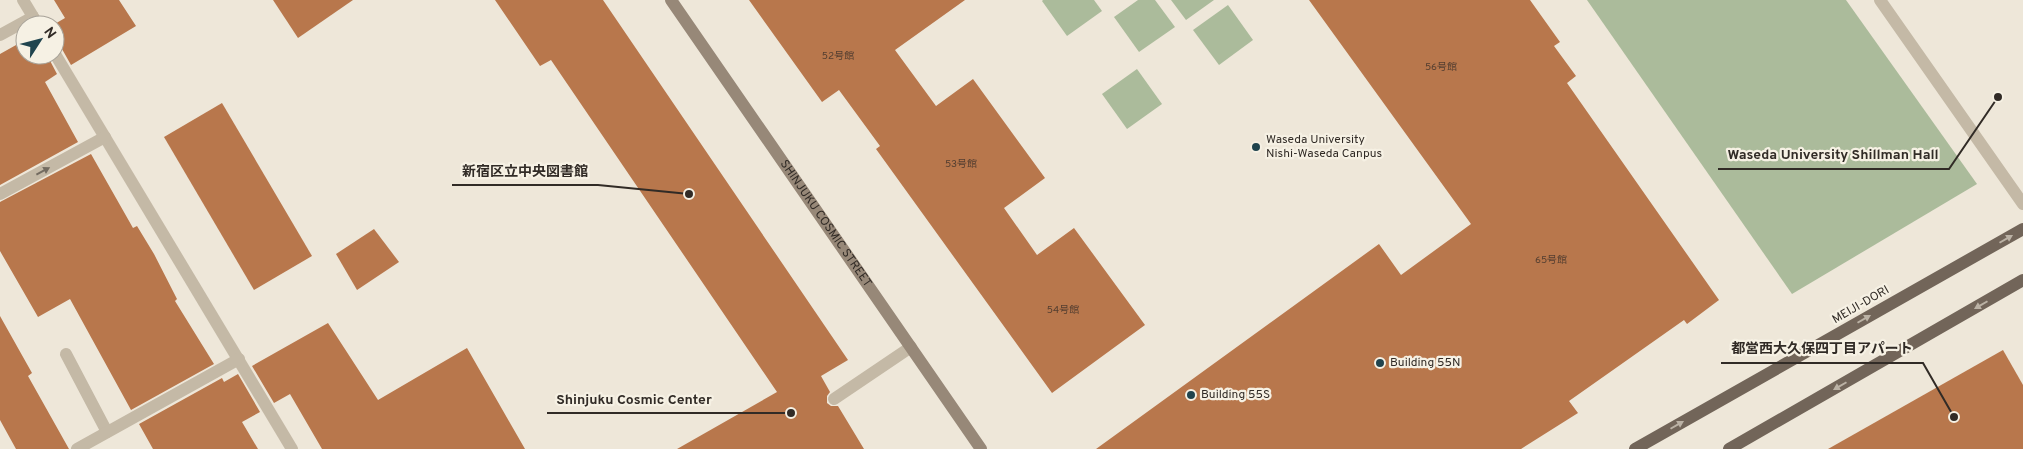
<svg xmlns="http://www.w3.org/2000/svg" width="2023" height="449" viewBox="0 0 2023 449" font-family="Overpass,'Noto Sans JP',sans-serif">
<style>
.green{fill:#abbb9b}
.building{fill:#b8774c}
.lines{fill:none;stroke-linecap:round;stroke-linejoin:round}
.lane{stroke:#c4b9a6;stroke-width:12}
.street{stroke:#c4b9a6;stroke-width:12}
.secondary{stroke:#978878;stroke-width:12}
.primary{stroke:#726559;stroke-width:12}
.oneway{fill:#736b60}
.oneway2{fill:#bbb2a5}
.poi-dot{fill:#20444e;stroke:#f6f1e4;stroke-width:2}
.labels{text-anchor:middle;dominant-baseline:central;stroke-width:4.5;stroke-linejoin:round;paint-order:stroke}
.number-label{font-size:10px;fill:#533e30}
.poi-label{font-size:12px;fill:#312b26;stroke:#f6f1e4;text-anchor:start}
.street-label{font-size:12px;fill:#312b26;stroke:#f6f1e4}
.leader{fill:none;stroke:#312b26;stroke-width:2}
.callout-dot{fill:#312b26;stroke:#f6f1e4;stroke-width:2}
.callout-label{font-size:14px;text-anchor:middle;font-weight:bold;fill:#312b26;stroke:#f6f1e4;stroke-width:4.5;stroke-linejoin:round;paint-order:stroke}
</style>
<rect width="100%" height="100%" fill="#eee7d9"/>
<!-- green -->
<g class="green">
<polygon points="1043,0 1094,0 1102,11 1067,36 1042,1"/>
<polygon points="1138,0 1155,0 1175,27 1139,52 1114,17"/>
<polygon points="1171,0 1214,0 1186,20"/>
<polygon points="1587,0 1846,0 1977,184 1792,294"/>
<polygon points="1228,5 1253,40 1219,65 1193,30"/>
<polygon points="1137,69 1162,104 1127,129 1102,94"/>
</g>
<!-- building -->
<g class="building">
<polygon points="54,0 119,0 136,26 71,65 62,49 55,46 55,25 53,25 65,18"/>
<polygon points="273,0 353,0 298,38"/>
<polygon points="495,0 603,0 848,360 821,376 830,392 827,396 827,403 831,406 838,406 864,449 677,449 777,392 551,60 540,66"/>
<polygon points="749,0 965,0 895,50 936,106 973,79 1045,178 1004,208 1037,255 1074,228 1145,325 1052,393 876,149 880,146 839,90 822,102"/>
<polygon points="1309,0 1530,0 1560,42 1554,46 1576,76 1567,83 1719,300 1687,324 1684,320 1569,401 1578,413 1521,449 1096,449 1379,244 1401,275 1471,224"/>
<polygon points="25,40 25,55 47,55 57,74 45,82 78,142 0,185 0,54"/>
<polygon points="222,103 312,256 254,290 164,137"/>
<polygon points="91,154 133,228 137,226 154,254 177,299 175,301 214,364 131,410 70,299 38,317 0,251 0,202"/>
<polygon points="374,229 399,262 357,290 336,254"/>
<polygon points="0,316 32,373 28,376 69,449 16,449 0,420"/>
<polygon points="328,323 378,400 467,348 525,449 322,449 290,394 274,403 252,366"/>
<polygon points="2003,350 2023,385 2023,449 1828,449"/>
<polygon points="238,374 260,412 242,422 258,449 153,449 139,424 222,378 224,382"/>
</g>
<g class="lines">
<!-- lane -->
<g class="lane">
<polyline points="1880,0 2023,204"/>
<polyline points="0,35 33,17"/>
<polyline points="66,354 107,432"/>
<polyline points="834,399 911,347"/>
</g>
<!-- street -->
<g class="street">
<polyline points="23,0 38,25"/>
<polyline points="55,54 292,449"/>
<polyline points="0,194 105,137"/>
<polyline points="77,449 239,359"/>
</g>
<!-- secondary -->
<path class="secondary" id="s1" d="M671 0 981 449"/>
<!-- primary -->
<g class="primary">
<polyline points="1635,449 2023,229"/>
<polyline points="1729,449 2023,280"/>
</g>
</g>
<!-- one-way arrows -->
<defs><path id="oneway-solid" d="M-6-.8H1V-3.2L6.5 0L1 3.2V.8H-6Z" transform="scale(1.25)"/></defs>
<use class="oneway" href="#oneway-solid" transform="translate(43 171) rotate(-28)"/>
<g class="oneway2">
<use href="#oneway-solid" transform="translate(2006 239) rotate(-30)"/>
<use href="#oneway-solid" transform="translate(1981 305) rotate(150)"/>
<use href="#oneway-solid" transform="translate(1864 319) rotate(-30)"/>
<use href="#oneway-solid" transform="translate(1840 386) rotate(150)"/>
<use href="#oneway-solid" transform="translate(1677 425) rotate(-30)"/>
</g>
<!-- markers -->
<g class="poi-dot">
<circle cx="1256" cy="147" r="5"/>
<circle cx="1380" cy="363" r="5"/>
<circle cx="1191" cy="395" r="5"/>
</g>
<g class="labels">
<!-- number labels -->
<g class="number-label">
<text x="838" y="56">52号館</text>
<text x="1441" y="67">56号館</text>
<text x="961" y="164">53号館</text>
<text x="1551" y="260">65号館</text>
<text x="1063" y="310">54号館</text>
</g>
<!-- poi labels -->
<g class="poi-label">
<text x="1266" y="140">Waseda University<tspan x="1266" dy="14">Nishi-Waseda Canpus</tspan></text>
<text x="1390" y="363">Building 55N</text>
<text x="1201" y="395">Building 55S</text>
</g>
<!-- street labels -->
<g class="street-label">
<text stroke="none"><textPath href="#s1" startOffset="272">SHINJUKU COSMIC STREET</textPath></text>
<text transform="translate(1861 305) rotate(-30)">MEIJI-DORI</text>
</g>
</g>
<!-- callouts -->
<path class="leader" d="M1998 97L1949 169H1718M689 194L598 185H452M1954 417L1923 363H1721M791 413L722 413H547"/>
<g class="callout-dot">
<circle cx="1998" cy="97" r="5"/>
<circle cx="689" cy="194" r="5"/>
<circle cx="1954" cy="417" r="5"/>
<circle cx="791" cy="413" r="5"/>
</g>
<g class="callout-label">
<text x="1833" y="159">Waseda University Shillman Hall</text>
<text x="525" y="176">新宿区立中央図書館</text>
<text x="1822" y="353">都営西大久保四丁目アパート</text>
<text x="634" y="404">Shinjuku Cosmic Center</text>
</g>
<!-- north arrow -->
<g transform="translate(40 40) rotate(54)"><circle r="24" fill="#f6f1e4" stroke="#a7a298"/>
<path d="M0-4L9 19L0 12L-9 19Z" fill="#20444e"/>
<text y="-8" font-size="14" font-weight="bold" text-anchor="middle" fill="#312b26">N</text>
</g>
</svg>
